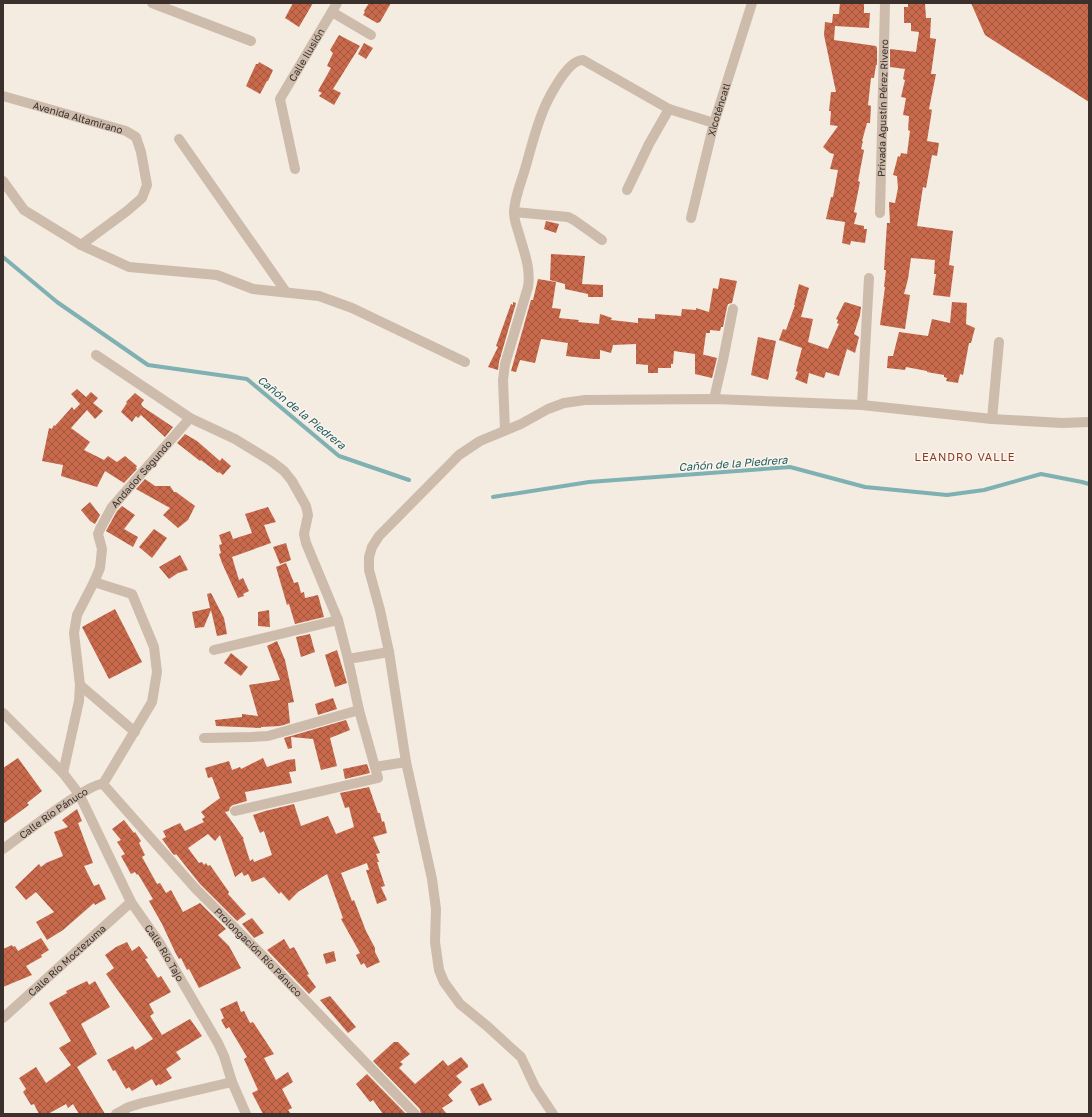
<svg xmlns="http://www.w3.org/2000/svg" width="1092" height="1117" viewBox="0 0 1092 1117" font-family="'Golos Text',sans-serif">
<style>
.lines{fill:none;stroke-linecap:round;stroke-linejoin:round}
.stream{stroke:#7fb0b2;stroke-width:4}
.building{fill:url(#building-cross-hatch)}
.minor{stroke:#cdbbac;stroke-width:10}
.labels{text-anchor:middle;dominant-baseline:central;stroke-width:3;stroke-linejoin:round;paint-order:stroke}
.street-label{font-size:10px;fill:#3b302b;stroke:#fbf5ee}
.water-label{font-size:11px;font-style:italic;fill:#1f5a5e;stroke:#fbf5ee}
.neighbourhood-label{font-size:11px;letter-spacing:1px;fill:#8c3b22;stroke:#fbf5ee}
</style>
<defs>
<pattern id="building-cross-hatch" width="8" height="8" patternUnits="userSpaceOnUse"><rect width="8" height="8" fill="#c8694b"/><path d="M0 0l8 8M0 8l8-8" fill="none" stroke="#a4573f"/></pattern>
</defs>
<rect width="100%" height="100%" fill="#f4ebe1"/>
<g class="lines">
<!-- stream -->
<g class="stream">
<polyline points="3,257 57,302 148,365 247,379 339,456 409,480"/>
<polyline points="493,497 589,482 790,467 865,487 947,495 984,490 1041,474 1082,482 1089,484"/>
</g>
</g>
<!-- building -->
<g class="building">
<polygon points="293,3 313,3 299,27 285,18"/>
<polygon points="369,3 391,3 380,22 377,23 363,15 365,12 364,11"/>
<polygon points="840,3 864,3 864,13 870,13 869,28 835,26 834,40 876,46 877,48 877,65 876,65 874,78 871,78 868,105 871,106 870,123 867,123 862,141 863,141 861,149 864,150 858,181 860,182 854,212 857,213 854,224 864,226 864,229 867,229 865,243 851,241 850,245 842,243 845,222 826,219 831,197 833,197 838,170 830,169 834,154 830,153 823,147 838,126 830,125 831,111 829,111 831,92 836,92 824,35 825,22 832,23 833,14 839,14"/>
<polygon points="908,3 925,3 926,18 931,18 930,38 936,39 931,74 936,74 929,109 932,110 927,141 939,143 937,156 932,155 926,188 923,187 917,226 953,231 949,265 954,266 950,297 933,295 936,274 934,274 935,260 911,258 908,279 904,294 910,295 905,329 880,325 885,287 884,287 886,270 884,270 887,223 890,223 889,202 895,203 898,188 897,176 893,175 898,156 900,157 901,153 907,154 910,131 908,130 909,116 903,115 906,98 901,97 905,80 903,79 905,69 890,67 890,49 916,52 919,32 911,31 911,23 904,23 904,7 908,7"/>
<polygon points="971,3 1089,3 1089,102 985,35"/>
<polygon points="339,35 360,46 333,89 341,93 334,105 319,96 322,93 318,91 331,68 327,66 333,53 330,50"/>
<polygon points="364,43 373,48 366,59 358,54"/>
<polygon points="259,62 273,70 268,81 267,81 260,94 246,86 256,64 258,64"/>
<polygon points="546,221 559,224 556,233 544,229"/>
<polygon points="551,254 585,256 582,284 603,285 603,297 588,297 588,294 565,289 565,284 550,280"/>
<polygon points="720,278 737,281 732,303 728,304 727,307 723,327 721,327 720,331 710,330 710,333 706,333 703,355 701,354 717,358 712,378 695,374 695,354 674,351 673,364 671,364 671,368 658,368 658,373 648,373 648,365 636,364 636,344 613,345 611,353 600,350 600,359 594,359 566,356 568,343 541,339 535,363 520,360 516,372 511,371 531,300 533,300 538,279 556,282 552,308 561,309 559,318 579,320 578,322 599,324 600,314 612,318 611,320 638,323 638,318 655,319 655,314 681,316 682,309 696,310 696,308 709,312 713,288 718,289"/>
<polygon points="799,284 809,288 801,317 813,319 808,342 828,349 839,324 837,323 838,320 836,319 844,303 845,302 861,307 860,315 854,334 859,337 855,353 847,349 839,376 826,372 824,378 809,373 807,384 795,379 798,372 796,371 802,348 779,340 783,329 786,330 795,305 794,305"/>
<polygon points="513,302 516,303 499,362 498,370 488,367 498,347 496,346 511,304 513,305"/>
<polygon points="952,302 967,303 966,324 975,328 971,343 969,343 963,375 960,374 958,383 946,381 947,378 944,377 944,375 927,372 927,371 906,367 905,370 887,368 888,356 893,356 899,332 928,336 932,319 950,323"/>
<polygon points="758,337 776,341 768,380 751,375"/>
<polygon points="77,389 86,397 91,392 98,398 93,403 103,411 95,419 87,410 71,428 90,442 84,450 104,460 108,456 117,462 125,456 137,466 136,468 137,469 124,483 105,471 97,487 61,476 63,465 42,461 49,428 52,429 54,425 55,426 72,407 74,410 80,404 71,394"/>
<polygon points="135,393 144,400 141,404 143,407 173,427 165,437 141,415 138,418 136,416 132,422 121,412 127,403 126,402"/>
<polygon points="185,434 197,441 220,461 222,458 231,466 223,475 219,472 218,473 201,460 200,461 177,443"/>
<polygon points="145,479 155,486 170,486 174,492 176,492 195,506 188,520 178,528 163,515 170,508 136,489"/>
<polygon points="90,502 100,515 95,524 90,521 81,510"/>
<polygon points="122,506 135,515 124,529 138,537 133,547 106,531 117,511"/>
<polygon points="268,507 276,522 264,525 271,543 232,557 239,580 243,578 249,591 243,594 244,596 238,598 222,563 219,554 221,553 219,545 222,544 219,535 230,531 233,539 252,533 245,514"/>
<polygon points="154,529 167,538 152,558 139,547"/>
<polygon points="286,543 291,560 280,564 273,547"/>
<polygon points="180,555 188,570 178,573 169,579 159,567"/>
<polygon points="286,563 294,583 298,582 301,593 304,592 305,598 318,595 324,617 295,624 289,604 287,605 276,567"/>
<polygon points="211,593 224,618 227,634 217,636 211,610 204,627 195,628 192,612 210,608 207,594"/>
<polygon points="115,609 142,662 109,679 82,627"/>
<polygon points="269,610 270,627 258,626 258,612"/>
<polygon points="310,634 315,652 301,657 296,637"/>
<polygon points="277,641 285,660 294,702 288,703 290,723 280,726 261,727 261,728 216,726 215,720 242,717 242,714 258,716 249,685 280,680 267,646"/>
<polygon points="337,650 347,683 335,687 325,655"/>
<polygon points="231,653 248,667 241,676 224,663"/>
<polygon points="333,698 337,709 318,715 315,704"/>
<polygon points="346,720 350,730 330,738 337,766 321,770 313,739 291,737 292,748 288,749 284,738"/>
<polygon points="18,758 42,791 27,803 29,805 3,824 3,768"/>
<polygon points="263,758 267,767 287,760 295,759 296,771 289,772 292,783 245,792 247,801 233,805 230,807 229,811 225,812 244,839 243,839 250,861 253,859 254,862 272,855 264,831 260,833 253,815 265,811 294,804 301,826 328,816 336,834 354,827 349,807 345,808 340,793 369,787 378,813 380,813 382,822 384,821 387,833 373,837 380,853 376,854 379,862 377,862 385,886 381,887 387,900 377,904 366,870 369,870 367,863 341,873 352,901 354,900 366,931 375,948 375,952 380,962 367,968 364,963 361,965 356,955 360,953 341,919 343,918 327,874 298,892 289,901 281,892 279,894 264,877 252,882 248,874 244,876 242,872 235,877 220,835 215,841 208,834 188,848 199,863 202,862 204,865 206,863 208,866 210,865 229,892 228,894 246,914 237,921 200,884 176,854 175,855 173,854 162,839 166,837 163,831 180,823 185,831 204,822 202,819 205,817 201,812 220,798 212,777 208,778 205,768 229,761 232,770 240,767 241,769"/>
<polygon points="367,764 370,773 345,779 343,769"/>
<polygon points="77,809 82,821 78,823 93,863 84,866 94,886 99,884 106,899 95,905 94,903 63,930 47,940 36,922 54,912 36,892 26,900 15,887 39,864 41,867 46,863 63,856 54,832 68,827 62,820"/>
<polygon points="124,820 134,833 135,832 141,841 139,843 145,855 142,857 157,884 160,883 166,893 171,890 183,912 200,903 226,929 218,935 229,946 241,968 199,988 189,969 187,970 181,958 179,959 176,954 162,924 149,901 153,899 138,874 137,875 135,872 131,874 121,856 125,854 117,842 121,840 112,829"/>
<polygon points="252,918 264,933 254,938 242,924"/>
<polygon points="41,938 49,950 41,955 42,957 26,966 32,975 3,987 3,949 12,945 13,947 15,946 18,951"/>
<polygon points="284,939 290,949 294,947 309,974 307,975 316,987 309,994 267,950"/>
<polygon points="127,942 132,951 139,946 148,958 145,959 158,978 161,976 171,992 149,1004 154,1013 150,1016 162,1035 190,1019 202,1036 176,1052 181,1059 166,1069 172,1078 160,1085 159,1084 156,1086 152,1079 132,1091 129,1087 126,1089 115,1070 113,1071 107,1060 133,1046 135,1050 153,1039 106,974 114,968 105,955 116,947"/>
<polygon points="334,951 336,961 326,964 323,954"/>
<polygon points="87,981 89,985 95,981 110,1007 81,1024 97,1054 77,1067 105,1114 79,1114 73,1104 68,1108 66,1104 48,1114 39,1114 34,1104 31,1105 23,1092 26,1089 19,1078 36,1067 46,1083 71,1065 59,1048 71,1041 49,1003 67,993 66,991"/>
<polygon points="330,996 356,1027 348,1033 320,1000"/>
<polygon points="237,1001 241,1012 244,1011 250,1023 253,1022 274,1054 264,1058 276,1080 288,1072 293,1082 282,1089 292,1108 288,1110 291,1114 263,1114 252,1093 258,1090 244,1059 247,1057 229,1027 226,1029 221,1020 224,1018 220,1009"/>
<polygon points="394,1042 398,1042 410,1054 400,1062 403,1064 399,1068 415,1084 443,1060 448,1066 461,1057 468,1065 468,1067 456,1076 462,1082 448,1095 453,1101 442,1108 447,1114 421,1114 420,1109 373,1061"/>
<polygon points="367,1074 406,1114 383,1114 373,1100 370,1102 356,1084"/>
<polygon points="483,1083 492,1100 479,1106 470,1089"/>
</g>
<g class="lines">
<!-- minor -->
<g class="minor">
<polyline points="152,3 251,41"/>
<polyline points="332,12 371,35"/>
<path id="s1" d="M3 96 126 131 136 137 141 152 147 185 142 198 127 211 81 245"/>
<polyline points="179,139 286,292"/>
<path id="s2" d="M295 169 280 99 337 3"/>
<polyline points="3,181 24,210 81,245 129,267 217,275 253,289 319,296 352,308 465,362"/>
<polyline points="627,190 649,144 669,109"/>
<polyline points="514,212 568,217 574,220 602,240"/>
<path id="s3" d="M880 213 885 3"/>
<path id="s4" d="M691 218 714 123 752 3"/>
<polyline points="96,355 190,418 235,439 271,461 284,471 292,481 306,506 308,515 304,534 306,543 338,620 348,659 359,710 378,778 235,811"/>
<polyline points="714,399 723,360 733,309"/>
<polyline points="862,405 869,278"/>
<polyline points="992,419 999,342"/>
<path d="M505 430 503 380 505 364 528 287C531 268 524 252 519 234 517 227 514 220 514 213 514 198 521 183 525 169 530 152 534 135 540 119 545 104 566 60 583 60L669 109 714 123"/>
<polyline points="94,582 132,594 154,647 157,672 152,702 103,784"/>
<polyline points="214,650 338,620"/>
<polyline points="348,659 389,652"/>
<polyline points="80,685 135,732"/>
<path id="s5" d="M3 713 63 773 79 794 131 902 159 942 218 1043 224 1056 232 1082 246 1114"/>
<polyline points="204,738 251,737 268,736 359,710"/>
<polyline points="375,767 406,762"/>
<path id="s6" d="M63 773 79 701 80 685 74 633 77 615 94 582 100 568 102 549 98 534 100 529 112 507 190 418"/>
<path id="s7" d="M3 849C19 838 89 782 103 784L195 888 263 956 415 1114"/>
<path id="s8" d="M3 1018 131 902"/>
<polyline points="116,1114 129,1107 142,1103 232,1082"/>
<polyline points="553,1114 535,1087 521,1057 487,1026 460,1004 444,982 439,970 435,942 436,909 432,879 406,762 389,652 380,610 369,570 369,557 372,547 379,536 459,455 480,441 521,424 548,409 564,403 585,400 714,399 862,405 992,419 1062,423 1089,422"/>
</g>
</g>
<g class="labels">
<!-- street labels -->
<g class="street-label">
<text stroke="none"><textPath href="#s2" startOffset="123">Calle Ilusión</textPath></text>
<text stroke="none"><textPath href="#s3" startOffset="105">Privada Agustín Pérez Rivero</textPath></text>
<text stroke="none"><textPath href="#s4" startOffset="112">Xicoténcatl</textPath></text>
<text stroke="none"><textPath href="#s1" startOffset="78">Avenida Altamirano</textPath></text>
<text stroke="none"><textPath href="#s6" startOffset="322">Andador Segundo</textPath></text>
<text stroke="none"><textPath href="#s7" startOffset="62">Calle Río Pánuco</textPath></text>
<text stroke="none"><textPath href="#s7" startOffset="349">Prolongación Río Pánuco</textPath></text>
<text stroke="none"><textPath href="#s5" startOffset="292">Calle Río Tajo</textPath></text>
<text stroke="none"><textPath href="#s8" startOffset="86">Calle Río Moctezuma</textPath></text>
</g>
<!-- water labels -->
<g class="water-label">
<text transform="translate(302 412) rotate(39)">Cañón de la Piedrera</text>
<text transform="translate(733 463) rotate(-4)">Cañón de la Piedrera</text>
</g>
<!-- neighbourhood labels -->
<g class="neighbourhood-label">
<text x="965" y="456">LEANDRO VALLE</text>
</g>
</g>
<!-- border -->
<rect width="1092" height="1117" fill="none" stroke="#3b302b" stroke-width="8"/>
</svg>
